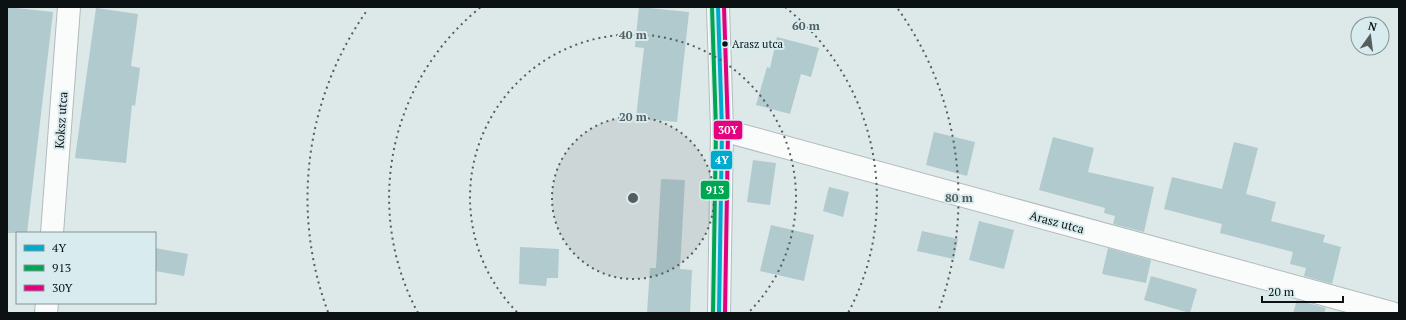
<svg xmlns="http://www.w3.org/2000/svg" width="1406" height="320" viewBox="0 0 1406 320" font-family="'PT Serif',serif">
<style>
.building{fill:#b0cace}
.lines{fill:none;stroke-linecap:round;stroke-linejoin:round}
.street-casing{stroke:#b3bbbc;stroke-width:24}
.street{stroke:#fafcfc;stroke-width:22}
.bus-1-casing{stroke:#d8ebee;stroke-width:7}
.bus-2-casing{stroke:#d8ebee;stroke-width:7}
.bus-3-casing{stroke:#d8ebee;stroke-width:7}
.bus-1{stroke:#00a9ce;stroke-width:4}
.bus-2{stroke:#00a651;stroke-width:4}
.bus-3{stroke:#e5007d;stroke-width:4}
.ring{fill:none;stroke:#555d5e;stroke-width:2;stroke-dasharray:2 4}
.bus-dot{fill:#0c1213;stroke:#d8ebee;stroke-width:1.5}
.labels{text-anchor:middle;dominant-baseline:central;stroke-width:4;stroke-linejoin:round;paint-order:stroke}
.bus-label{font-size:11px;fill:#0c1213;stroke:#d8ebee;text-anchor:start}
.street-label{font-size:12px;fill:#0c1213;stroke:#d8ebee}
.centre{fill:#555d5e;stroke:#d8ebee;stroke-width:2}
.ring-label{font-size:12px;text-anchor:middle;font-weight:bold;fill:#555d5e;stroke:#d8ebee;stroke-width:4;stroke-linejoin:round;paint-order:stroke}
.line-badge{stroke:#d8ebee;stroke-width:1.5}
.badge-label{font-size:11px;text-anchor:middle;font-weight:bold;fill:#fff}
</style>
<rect width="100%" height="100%" fill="#dde8e9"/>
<!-- building -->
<g class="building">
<polygon points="7,7 53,12 27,233 7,233"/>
<polygon points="639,7 689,12 677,122 636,118 644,48 635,47"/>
<polygon points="96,8 138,14 131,66 140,68 135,106 132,105 126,163 75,158"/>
<polygon points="777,37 819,48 811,77 801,74 790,114 756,105 767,67 770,68"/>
<polygon points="934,132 975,142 967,176 926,165"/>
<polygon points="1053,137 1094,148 1088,172 1154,187 1144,232 1113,224 1115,216 1104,213 1105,208 1039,190"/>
<polygon points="1234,142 1258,148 1246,194 1276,202 1271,221 1325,235 1323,242 1341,247 1332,284 1304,276 1306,268 1290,264 1293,252 1220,233 1222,224 1164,209 1172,177 1222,189"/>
<polygon points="753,160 776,163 770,205 747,202"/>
<polygon points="661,179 685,180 680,269 692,270 690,313 647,313 650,268 656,268"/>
<polygon points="829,187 849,192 843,217 823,211"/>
<polygon points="979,221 1014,230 1004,269 969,260"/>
<polygon points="771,225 814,235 804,281 760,271"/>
<polygon points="922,231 958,239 954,259 917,251"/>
<polygon points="520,247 559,249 558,278 547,278 546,286 519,284"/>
<polygon points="155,248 188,254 184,276 155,271"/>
<polygon points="1108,248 1151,260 1146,283 1102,274"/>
<polygon points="1151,276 1197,289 1190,313 1144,300"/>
<polygon points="1297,300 1326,308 1324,313 1293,313"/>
</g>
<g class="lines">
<!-- street casing -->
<g class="street-casing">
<g id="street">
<polyline points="718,7 722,130 719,313"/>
<polyline points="722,130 1392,313"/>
<polyline points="52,233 69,7"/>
<polyline points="46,313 47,303"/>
</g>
</g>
<!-- street -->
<use href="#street" class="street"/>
<!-- bus-1 casing -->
<g class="bus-1-casing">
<polyline id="bus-1" points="718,7 722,130 719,313"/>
</g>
<!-- bus-2 casing -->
<g class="bus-2-casing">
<polyline id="bus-2" points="712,7 716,130 713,313"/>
</g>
<!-- bus-3 casing -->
<g class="bus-3-casing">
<polyline id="bus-3" points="724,7 728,130 725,313"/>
</g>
<!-- bus-1 -->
<use href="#bus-1" class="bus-1"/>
<!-- bus-2 -->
<use href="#bus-2" class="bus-2"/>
<!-- bus-3 -->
<use href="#bus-3" class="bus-3"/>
</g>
<!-- distance rings -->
<circle cx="633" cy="198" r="81" fill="#555d5e" fill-opacity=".12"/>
<g class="ring">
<circle cx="633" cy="198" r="81"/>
<path d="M517 312A163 163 0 1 1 749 312"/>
<path d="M418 313A244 244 0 0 1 481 7M785 7A244 244 0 0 1 848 313"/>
<path d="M328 312A326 326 0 0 1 368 9M898 9A326 326 0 0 1 938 312"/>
</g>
<!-- markers -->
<circle class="bus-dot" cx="725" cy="44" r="3.5"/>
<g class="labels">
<!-- bus labels -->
<g class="bus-label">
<text x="732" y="44">Arasz utca</text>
</g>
<!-- street labels -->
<g class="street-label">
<text transform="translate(61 120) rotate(-86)">Koksz utca</text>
<text transform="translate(1057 222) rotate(15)">Arasz utca</text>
</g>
</g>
<circle cx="633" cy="198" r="6" class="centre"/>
<g class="ring-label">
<text x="806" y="30">60 m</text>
<text x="633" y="39">40 m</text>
<text x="633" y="121">20 m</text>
<text x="959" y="202">80 m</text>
</g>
<g class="line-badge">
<rect x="713" y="120" width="30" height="20" rx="4" fill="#e5007d"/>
<rect x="710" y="150" width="23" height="20" rx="4" fill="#00a9ce"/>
<rect x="700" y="180" width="30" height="20" rx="4" fill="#00a651"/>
</g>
<g class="badge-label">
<text x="728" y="134">30Y</text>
<text x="722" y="164">4Y</text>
<text x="715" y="194">913</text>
</g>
<!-- border -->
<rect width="1406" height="320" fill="none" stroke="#0c1213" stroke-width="16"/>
<!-- legend -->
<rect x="16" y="232" width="140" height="72" fill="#d8ebee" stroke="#869496"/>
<rect x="24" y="245" width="20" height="6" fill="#00a9ce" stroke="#869496"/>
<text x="52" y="252" font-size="12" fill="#0c1213">4Y</text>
<rect x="24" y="265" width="20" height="6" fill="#00a651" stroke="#869496"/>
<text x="52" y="272" font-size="12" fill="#0c1213">913</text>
<rect x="24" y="285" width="20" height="6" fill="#e5007d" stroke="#869496"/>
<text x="52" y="292" font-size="12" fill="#0c1213">30Y</text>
<!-- north arrow -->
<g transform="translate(1370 36) rotate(14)"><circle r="19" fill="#d8ebee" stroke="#869496"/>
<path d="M0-3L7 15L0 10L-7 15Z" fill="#555d5e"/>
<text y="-6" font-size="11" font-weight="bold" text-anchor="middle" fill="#0c1213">N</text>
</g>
<!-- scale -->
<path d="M1262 296v6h81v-6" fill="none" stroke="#0c1213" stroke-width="2"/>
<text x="1268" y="296" font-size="12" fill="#0c1213" stroke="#d8ebee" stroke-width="3" paint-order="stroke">20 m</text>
</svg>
